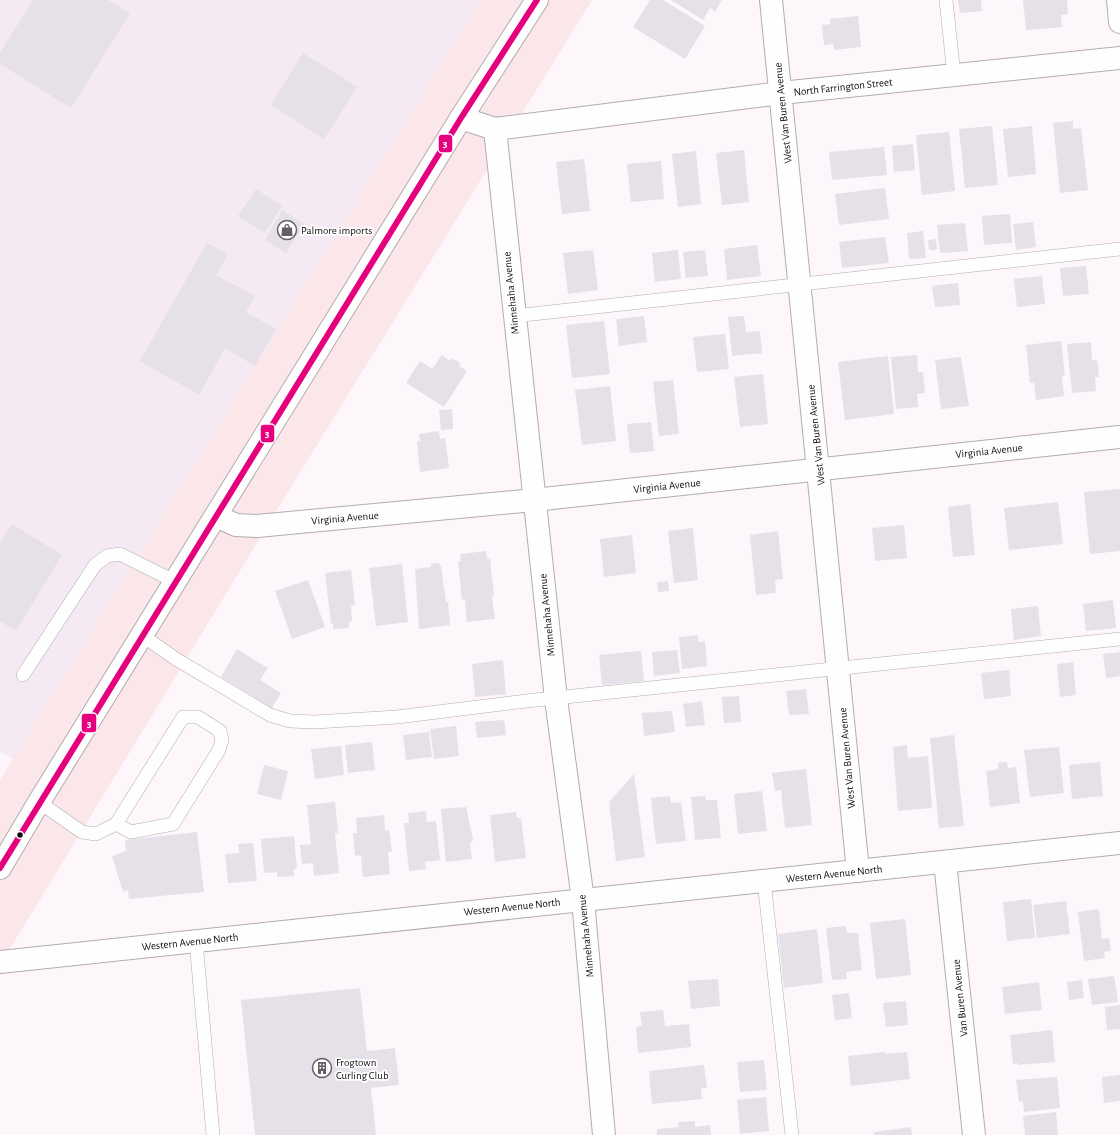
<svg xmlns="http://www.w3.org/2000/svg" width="1120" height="1135" viewBox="0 0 1120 1135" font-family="'Alegreya Sans',sans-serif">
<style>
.built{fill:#f5e9f3}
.green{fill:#fbe6e9}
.building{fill:#e6e0e8}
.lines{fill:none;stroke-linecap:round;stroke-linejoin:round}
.service-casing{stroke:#b1acb0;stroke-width:14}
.minor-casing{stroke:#b1acb0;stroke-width:24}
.tertiary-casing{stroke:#b1acb0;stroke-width:24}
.secondary-casing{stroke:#b1acb0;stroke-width:24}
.service{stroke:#fffeff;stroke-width:13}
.minor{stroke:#fffeff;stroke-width:22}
.tertiary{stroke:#fffeff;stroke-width:22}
.secondary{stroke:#fffeff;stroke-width:22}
.bus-1-casing{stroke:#fff;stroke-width:9}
.bus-1{stroke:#e5007d;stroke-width:6}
.bus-dot{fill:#110d10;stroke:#fff;stroke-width:1.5}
.labels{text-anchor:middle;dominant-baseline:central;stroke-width:3.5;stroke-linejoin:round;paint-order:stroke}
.street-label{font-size:11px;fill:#110d10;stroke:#fff}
.poi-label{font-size:11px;fill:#110d10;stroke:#fff;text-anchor:start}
.line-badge{stroke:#fff;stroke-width:1.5}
.badge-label{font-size:11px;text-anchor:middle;font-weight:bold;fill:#fff}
</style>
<rect width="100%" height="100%" fill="#fdf7fc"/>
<!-- built -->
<polygon class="built" points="0,0 481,0 13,759 0,751"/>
<!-- green -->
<polygon class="green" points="481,0 592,0 291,487 0,965 0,780"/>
<!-- building -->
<g class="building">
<polygon points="33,0 108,0 130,13 71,108 0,64 0,53"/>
<polygon points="650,0 663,0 705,26 685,59 633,27"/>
<polygon points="671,0 722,0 715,12 710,8 703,20"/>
<polygon points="958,0 981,0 982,11 960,13"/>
<polygon points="1023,0 1067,0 1068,14 1061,15 1062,27 1026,30"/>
<polygon points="858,16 861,47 834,50 833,44 824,45 822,25 830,24 830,19"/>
<polygon points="303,53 357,87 324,139 271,105"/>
<polygon points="1073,121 1073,129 1081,128 1088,190 1060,193 1053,123"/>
<polygon points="992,126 998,185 965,188 959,129"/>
<polygon points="1032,126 1036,174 1008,177 1003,129"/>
<polygon points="949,132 955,191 922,195 916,135"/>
<polygon points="913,144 915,170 894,172 892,146"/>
<polygon points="884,147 887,175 832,180 829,152"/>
<polygon points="744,150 749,202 722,205 716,153"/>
<polygon points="696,151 701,204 678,207 672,154"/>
<polygon points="584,159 590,211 562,214 556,162"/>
<polygon points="661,161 664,199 631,202 627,164"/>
<polygon points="885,188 889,219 839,225 835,194"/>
<polygon points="256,189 282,206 265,233 238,216"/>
<polygon points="282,210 304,224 286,253 265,240"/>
<polygon points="1010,214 1012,243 984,245 982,216"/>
<polygon points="1033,222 1036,247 1016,250 1013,224"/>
<polygon points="965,223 968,251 940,253 937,225"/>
<polygon points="923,231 926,258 909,259 907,233"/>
<polygon points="885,237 889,263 842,268 839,242"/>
<polygon points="936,239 937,250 929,250 928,240"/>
<polygon points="207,243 228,254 216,275 255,296 246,312 276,329 255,366 225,348 199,395 140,361"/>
<polygon points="757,245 761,276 727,280 724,249"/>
<polygon points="593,250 598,290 568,294 563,253"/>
<polygon points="678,250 681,279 655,282 652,253"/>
<polygon points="705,250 708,276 686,278 683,252"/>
<polygon points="1086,266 1089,294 1063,296 1060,268"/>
<polygon points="1042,276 1045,304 1017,307 1014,279"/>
<polygon points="958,283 960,305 935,307 932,286"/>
<polygon points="644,316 647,342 619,346 616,319"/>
<polygon points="744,316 746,332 760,331 762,353 732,356 728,317"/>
<polygon points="604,321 610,374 572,378 566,325"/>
<polygon points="725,334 729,369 697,372 693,337"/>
<polygon points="1061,341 1065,375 1062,376 1064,396 1036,400 1034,383 1030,383 1026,345"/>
<polygon points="1091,342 1092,360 1097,360 1099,377 1095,377 1096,391 1072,393 1067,344"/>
<polygon points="442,355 450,361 452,358 460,363 459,366 467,371 444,407 406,383 420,361 432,369"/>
<polygon points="917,355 918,372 923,372 925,393 917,394 918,407 896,409 891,357"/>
<polygon points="888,356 894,414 845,420 838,362"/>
<polygon points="961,357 969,406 941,409 935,360"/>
<polygon points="763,374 768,424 740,427 734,377"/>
<polygon points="673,380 679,434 659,436 653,382"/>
<polygon points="610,386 616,441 582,445 575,390"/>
<polygon points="452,409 453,429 441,430 439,410"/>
<polygon points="651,422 654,451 630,453 627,424"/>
<polygon points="439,431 440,439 445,438 449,468 420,472 417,441 420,441 419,434"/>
<polygon points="1120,489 1120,551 1090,554 1084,492"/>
<polygon points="1058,502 1063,544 1009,550 1004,508"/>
<polygon points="970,504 975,555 953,557 948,507"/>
<polygon points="12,524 62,555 16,631 0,621 0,543"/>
<polygon points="904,525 907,558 875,561 872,528"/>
<polygon points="693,528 698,580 674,583 668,531"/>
<polygon points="778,531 783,579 775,580 776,593 756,595 750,535"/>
<polygon points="632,535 636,573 604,577 600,539"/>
<polygon points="486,551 487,559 490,559 494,595 492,596 495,619 467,622 465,599 462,600 458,562 461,561 460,554"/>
<polygon points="439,563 440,566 441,566 446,602 448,602 450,625 419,629 415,569 431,567 431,564"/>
<polygon points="402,564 408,622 376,626 369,568"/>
<polygon points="351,570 355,605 351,606 352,621 349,622 349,628 333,629 333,624 331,624 325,573"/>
<polygon points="308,580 325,627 292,639 275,591"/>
<polygon points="668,581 669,591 658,592 657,582"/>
<polygon points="1113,600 1116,628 1086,631 1083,604"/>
<polygon points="1038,606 1041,636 1014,640 1011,609"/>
<polygon points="698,635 698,642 705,641 707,666 682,669 679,637"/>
<polygon points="237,649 268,668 260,680 281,693 272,708 221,677"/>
<polygon points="677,650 680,673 654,676 652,652"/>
<polygon points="641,651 644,681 602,685 599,655"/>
<polygon points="1120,652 1120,676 1106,678 1103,654"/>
<polygon points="503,660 506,694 475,697 472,664"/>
<polygon points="1073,662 1076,695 1060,697 1057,664"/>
<polygon points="1009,670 1011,696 984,699 981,673"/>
<polygon points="806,689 809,714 789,715 786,691"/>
<polygon points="739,696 741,722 724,723 722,697"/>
<polygon points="702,701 705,725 686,727 683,704"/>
<polygon points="672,711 675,732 644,736 642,713"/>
<polygon points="504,720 506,735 477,738 475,722"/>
<polygon points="456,726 459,756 434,759 430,729"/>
<polygon points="429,732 432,757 406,760 403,735"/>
<polygon points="954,735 964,826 939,828 930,738"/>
<polygon points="372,742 375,770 348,773 345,745"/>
<polygon points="907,745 908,758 928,756 932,808 898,811 893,747"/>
<polygon points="341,746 344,775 315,779 311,749"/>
<polygon points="1059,747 1064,793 1030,797 1024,750"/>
<polygon points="1007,762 1008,768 1016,767 1020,803 990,807 986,771 998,769 998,763"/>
<polygon points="1100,762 1103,796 1072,799 1069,765"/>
<polygon points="264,765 288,771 281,800 257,794"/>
<polygon points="806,769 812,825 785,828 781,790 775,791 772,773"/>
<polygon points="634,774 645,857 616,861 609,802"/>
<polygon points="762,791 767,831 738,834 734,794"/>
<polygon points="670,796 671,803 681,802 686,841 656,844 651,798"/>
<polygon points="705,796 706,800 717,800 721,838 695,840 691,797"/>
<polygon points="335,802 338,833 335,833 339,873 314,876 313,863 302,864 300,845 311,844 307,805"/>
<polygon points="466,807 473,839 470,844 472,859 446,862 441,809"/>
<polygon points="426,811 427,822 436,821 440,860 425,862 426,869 409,871 404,823 409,823 408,813"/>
<polygon points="516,812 517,818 521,818 526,858 495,862 490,815"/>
<polygon points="384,815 385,831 389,830 392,851 388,852 390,874 363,877 361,855 355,856 353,833 357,833 356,818"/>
<polygon points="197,832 204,892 129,899 128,890 123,892 112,856 126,851 125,840"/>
<polygon points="294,836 297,869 294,869 294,876 277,877 277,872 264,873 261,839"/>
<polygon points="253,843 257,881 228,883 225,854 239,853 238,844"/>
<polygon points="1031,899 1035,938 1007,941 1003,902"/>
<polygon points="1066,901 1070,934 1037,938 1033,905"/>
<polygon points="1099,909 1102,939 1109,938 1111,951 1104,952 1105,958 1084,961 1078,912"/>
<polygon points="905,919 911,975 876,979 870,923"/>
<polygon points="846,926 847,933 858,933 862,970 846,972 847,979 832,980 826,928"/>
<polygon points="817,929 823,983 784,988 778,934"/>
<polygon points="1114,976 1118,1002 1092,1005 1088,979"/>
<polygon points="718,979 720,1006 691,1009 688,981"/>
<polygon points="1082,980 1084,998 1069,1000 1067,982"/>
<polygon points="1039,982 1042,1010 1005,1014 1002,987"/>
<polygon points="360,988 367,1051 395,1048 399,1085 371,1088 376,1135 255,1135 241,1000"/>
<polygon points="849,993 852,1018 835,1020 832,995"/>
<polygon points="906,1001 908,1025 886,1027 883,1003"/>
<polygon points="1120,1005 1120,1029 1107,1030 1105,1007"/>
<polygon points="663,1010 665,1026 689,1024 691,1047 638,1053 636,1027 642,1026 640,1012"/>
<polygon points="1052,1030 1055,1062 1018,1065 1018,1063 1013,1064 1010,1035"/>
<polygon points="885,1052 885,1054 907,1052 910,1079 851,1086 848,1056"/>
<polygon points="764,1060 767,1090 740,1092 737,1062"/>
<polygon points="704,1065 707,1088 701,1088 702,1099 652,1104 649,1071"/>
<polygon points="1120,1075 1120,1101 1104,1103 1102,1077"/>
<polygon points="1057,1077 1060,1108 1024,1112 1023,1101 1019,1102 1016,1080"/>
<polygon points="766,1097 769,1131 740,1134 737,1100"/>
<polygon points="1056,1112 1058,1135 1025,1135 1023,1116"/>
<polygon points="695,1121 695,1127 710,1125 711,1135 657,1135 657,1129 679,1127 678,1122"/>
<polygon points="911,1127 912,1135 874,1135 874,1132"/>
</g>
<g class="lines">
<!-- service casing -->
<g class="service-casing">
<g id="service">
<polyline points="946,0 954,76"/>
<polyline points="514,316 1120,249"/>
<polyline points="143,636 176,659 270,715 290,721 315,722 397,717 526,701 1120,639"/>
<polyline points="23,675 95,565 107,556 120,554 176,582"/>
<polyline points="39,802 82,832 96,834 116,824 183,717 198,717 220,731 222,740 219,750 173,824 131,832 116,824"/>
<polyline points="764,881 792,1135"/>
<polyline points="196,941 213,1135"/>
</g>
</g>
<!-- minor casing -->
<g class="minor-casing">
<g id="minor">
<polyline points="771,0 858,871"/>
<polyline points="1118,0 1120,22"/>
<polyline points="495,129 781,93 1120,58"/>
<polyline points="216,516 236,525 257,526 534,500 1120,437"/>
<polyline points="945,862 974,1135"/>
</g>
</g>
<!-- tertiary casing -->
<g class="tertiary-casing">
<polyline id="tertiary" points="0,962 1120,843"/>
</g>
<!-- secondary casing -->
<g class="secondary-casing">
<g id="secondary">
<polyline points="461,118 495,129 556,699 583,900 604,1135"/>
<polyline points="0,868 39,802 461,118 537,0"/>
</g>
</g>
<!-- service -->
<use href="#service" class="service"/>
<!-- minor -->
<use href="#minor" class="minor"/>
<!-- tertiary -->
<use href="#tertiary" class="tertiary"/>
<!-- secondary -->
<use href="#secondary" class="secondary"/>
<!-- bus-1 casing -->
<g class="bus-1-casing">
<polyline id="bus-1" points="0,868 461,118 537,0"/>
</g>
<!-- bus-1 -->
<use href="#bus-1" class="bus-1"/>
</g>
<!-- icons -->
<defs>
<g id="shop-ring" transform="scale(1)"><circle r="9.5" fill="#fff" stroke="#645f63" stroke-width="1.5"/><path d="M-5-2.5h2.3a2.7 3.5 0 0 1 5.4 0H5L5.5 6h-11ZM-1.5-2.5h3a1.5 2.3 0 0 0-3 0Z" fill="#645f63"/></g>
<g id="building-ring" transform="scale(1)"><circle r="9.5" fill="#fff" stroke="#645f63" stroke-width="1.5"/><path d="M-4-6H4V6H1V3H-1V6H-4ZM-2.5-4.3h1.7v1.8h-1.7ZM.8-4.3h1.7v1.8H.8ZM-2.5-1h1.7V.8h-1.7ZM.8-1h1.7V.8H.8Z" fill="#645f63"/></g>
</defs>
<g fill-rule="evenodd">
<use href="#shop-ring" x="287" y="230"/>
<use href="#building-ring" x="322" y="1068"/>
</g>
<!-- markers -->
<circle class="bus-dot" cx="20" cy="835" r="3.5"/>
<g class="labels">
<!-- street labels -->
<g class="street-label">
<text transform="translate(843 87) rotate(-6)">North Farrington Street</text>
<text transform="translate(783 113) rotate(-96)">West Van Buren Avenue</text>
<text transform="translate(511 293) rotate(-96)">Minnehaha Avenue</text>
<text transform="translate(816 435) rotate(-96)">West Van Buren Avenue</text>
<text transform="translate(989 451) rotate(-6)">Virginia Avenue</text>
<text transform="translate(667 486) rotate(-6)">Virginia Avenue</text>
<text transform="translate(345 518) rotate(-5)">Virginia Avenue</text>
<text transform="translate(547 615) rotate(-96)">Minnehaha Avenue</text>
<text transform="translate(847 758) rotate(-95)">West Van Buren Avenue</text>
<text transform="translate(834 874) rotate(-6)">Western Avenue North</text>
<text transform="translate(512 907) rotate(-6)">Western Avenue North</text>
<text transform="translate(586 936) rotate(-96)">Minnehaha Avenue</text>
<text transform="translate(190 942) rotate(-6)">Western Avenue North</text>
<text transform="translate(960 998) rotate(-96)">Van Buren Avenue</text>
</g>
<!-- poi labels -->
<g class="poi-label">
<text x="301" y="230">Palmore imports</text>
<text x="336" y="1062">Frogtown<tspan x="336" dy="13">Curling Club</tspan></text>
</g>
</g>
<g class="line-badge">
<rect x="438" y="134" width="15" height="19" rx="4" fill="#e5007d"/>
<rect x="260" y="424" width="15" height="19" rx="4" fill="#e5007d"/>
<rect x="81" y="713" width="16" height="20" rx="4" fill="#e5007d"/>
</g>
<g class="badge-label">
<text x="445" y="147">3</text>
<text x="267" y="437">3</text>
<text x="89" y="727">3</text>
</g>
</svg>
